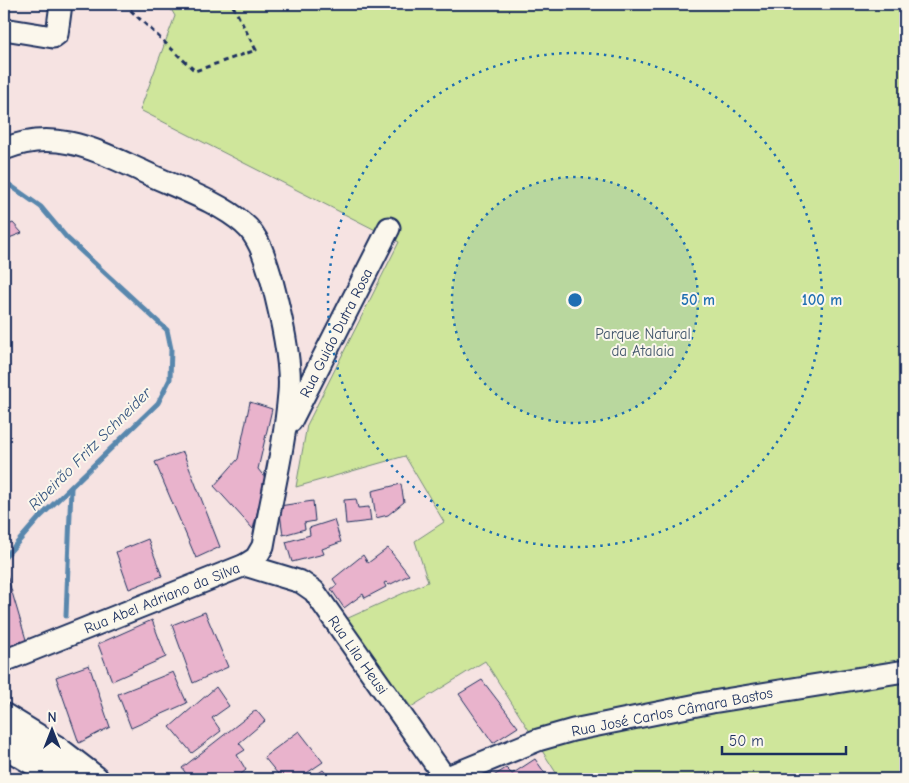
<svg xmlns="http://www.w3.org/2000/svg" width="909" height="783" viewBox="0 0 909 783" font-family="'Comic Neue',sans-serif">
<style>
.green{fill:#cfe69b;stroke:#758a7c}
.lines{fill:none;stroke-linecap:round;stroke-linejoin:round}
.stream{stroke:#5987ad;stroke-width:5}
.building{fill:#e9b3cc;stroke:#1b2f5e}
.minor-casing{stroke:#1b2f5e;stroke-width:25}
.major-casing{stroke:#1b2f5e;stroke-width:30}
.path{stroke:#1b2f5e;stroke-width:3;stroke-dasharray:5 4;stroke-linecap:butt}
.minor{stroke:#fbf7ec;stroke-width:21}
.major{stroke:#fbf7ec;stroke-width:26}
.ring{fill:none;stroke:#1f6fb2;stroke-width:2.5;stroke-dasharray:2.5 5}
.labels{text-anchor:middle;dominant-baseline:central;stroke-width:4;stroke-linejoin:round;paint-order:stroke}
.street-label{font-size:15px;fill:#1b2f5e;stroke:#fbf7ec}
.park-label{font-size:15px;fill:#3f546a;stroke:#fbf7ec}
.water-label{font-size:16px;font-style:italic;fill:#35547f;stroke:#fbf7ec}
.centre{fill:#1f6fb2;stroke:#fbf7ec;stroke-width:2.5}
.ring-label{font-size:15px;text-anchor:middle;font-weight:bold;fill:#1f6fb2;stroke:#fbf7ec;stroke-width:4;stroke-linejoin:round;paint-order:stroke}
</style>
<rect width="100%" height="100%" fill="#f6e3e2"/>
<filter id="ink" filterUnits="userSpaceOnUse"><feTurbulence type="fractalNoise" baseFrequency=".02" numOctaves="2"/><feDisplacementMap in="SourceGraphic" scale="10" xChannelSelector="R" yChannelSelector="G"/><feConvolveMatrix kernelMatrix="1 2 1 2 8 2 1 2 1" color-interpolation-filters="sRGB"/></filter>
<g filter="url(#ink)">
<!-- green -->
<polygon class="green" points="168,4 905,4 905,779 560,779 485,661 411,707 346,619 428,582 415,541 444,522 405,456 296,487 307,425 399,242 140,110 175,16"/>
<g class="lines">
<!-- stream -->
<g class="stream">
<polyline points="4,181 41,207 67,238 167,330 171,349 170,379 158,403 39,518 4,558"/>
<polyline points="66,616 71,488"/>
</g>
</g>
<!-- building -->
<g class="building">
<polygon points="13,223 22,233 4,240 4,227"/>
<polygon points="250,402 272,409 258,469 266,479 253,529 214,486 238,459"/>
<polygon points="183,452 220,547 196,558 155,462"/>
<polygon points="401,484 404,502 388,515 376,518 372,491"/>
<polygon points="356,499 358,508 369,507 371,521 346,524 344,500"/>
<polygon points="313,501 315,521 304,523 305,529 283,535 279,506"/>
<polygon points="334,520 341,542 322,549 324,554 292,562 286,542 310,535 309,528"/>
<polygon points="148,539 162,576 129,589 116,552"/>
<polygon points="388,548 409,575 389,585 386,582 384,583 386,587 365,598 363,594 344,608 331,589 337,585 333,579 363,555 368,563"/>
<polygon points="6,572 27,643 4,652 4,575"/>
<polygon points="205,612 228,667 193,683 172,625"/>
<polygon points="152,620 166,657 112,681 98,644"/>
<polygon points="89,665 110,727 79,743 56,677"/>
<polygon points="173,672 187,703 131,728 118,694"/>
<polygon points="482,680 518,727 493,743 459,694"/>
<polygon points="216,687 229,706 212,718 221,731 192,753 170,727"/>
<polygon points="256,710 265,721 239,743 245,750 237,755 246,770 235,779 190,779 182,768"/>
<polygon points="299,731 323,762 298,779 282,779 264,757"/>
<polygon points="535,759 549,779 489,779 506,768 512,774"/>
<polygon points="323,770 331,779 310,779"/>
</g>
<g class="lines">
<!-- minor casing -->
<g class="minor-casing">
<g id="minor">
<polyline points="4,29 53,37 57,34 61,4"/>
<path d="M4 149C54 128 94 149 140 170 172 186 217 200 244 224 260 237 266 262 272 281 280 312 292 361 289 393 285 444 272 495 263 546L256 558 245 565 4 661"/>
<polyline points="291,421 389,228"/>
<polyline points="245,565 301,582 314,591 446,779"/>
<polyline points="445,778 538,740 573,730 712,702 905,671"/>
</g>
</g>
<!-- major casing -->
<g class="major-casing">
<g id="major">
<polyline points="4,717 56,749 95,779"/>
<polyline points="4,744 63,779"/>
</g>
</g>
<!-- path -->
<polyline class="path" points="124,4 195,71 256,50 232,4"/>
<!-- minor -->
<use href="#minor" class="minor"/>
<!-- major -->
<use href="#major" class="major"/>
</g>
</g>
<!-- distance rings -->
<circle cx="575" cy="300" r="123" fill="#1f6fb2" fill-opacity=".12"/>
<g class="ring">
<circle cx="575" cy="300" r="123"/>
<circle cx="575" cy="300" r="247"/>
</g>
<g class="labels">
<!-- street labels -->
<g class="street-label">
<text transform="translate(336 333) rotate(-63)">Rua Guido Dutra Rosa</text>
<text transform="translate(162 598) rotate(-22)">Rua Abel Adriano da Silva</text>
<text transform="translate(358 655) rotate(55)">Rua Lila Heusi</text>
<text transform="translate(672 712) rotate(-11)">Rua José Carlos Câmara Bastos</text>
</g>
<!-- park labels -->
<g class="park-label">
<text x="643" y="334">Parque Natural<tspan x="643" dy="17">da Atalaia</tspan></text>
</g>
<!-- water labels -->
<g class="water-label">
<text transform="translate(90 449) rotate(-45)">Ribeirão Fritz Schneider</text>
</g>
</g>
<circle cx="575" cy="300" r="8" class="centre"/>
<g class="ring-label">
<text x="698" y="305">50 m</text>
<text x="822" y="305">100 m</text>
</g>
<!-- margin -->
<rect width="909" height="783" fill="none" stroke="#fbf7ec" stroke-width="20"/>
<rect x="10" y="10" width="889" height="763" fill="none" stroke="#1b2f5e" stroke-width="2" filter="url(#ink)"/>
<!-- north arrow -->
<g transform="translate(52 730)" stroke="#fbf7ec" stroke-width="4" paint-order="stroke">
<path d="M0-4L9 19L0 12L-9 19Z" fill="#1b2f5e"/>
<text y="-8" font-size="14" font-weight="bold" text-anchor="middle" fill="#1b2f5e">N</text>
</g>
<!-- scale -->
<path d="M722 746v8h124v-8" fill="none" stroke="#1b2f5e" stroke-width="2.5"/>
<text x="729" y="746" font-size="15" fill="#1b2f5e" stroke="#fbf7ec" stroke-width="4" paint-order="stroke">50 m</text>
</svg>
